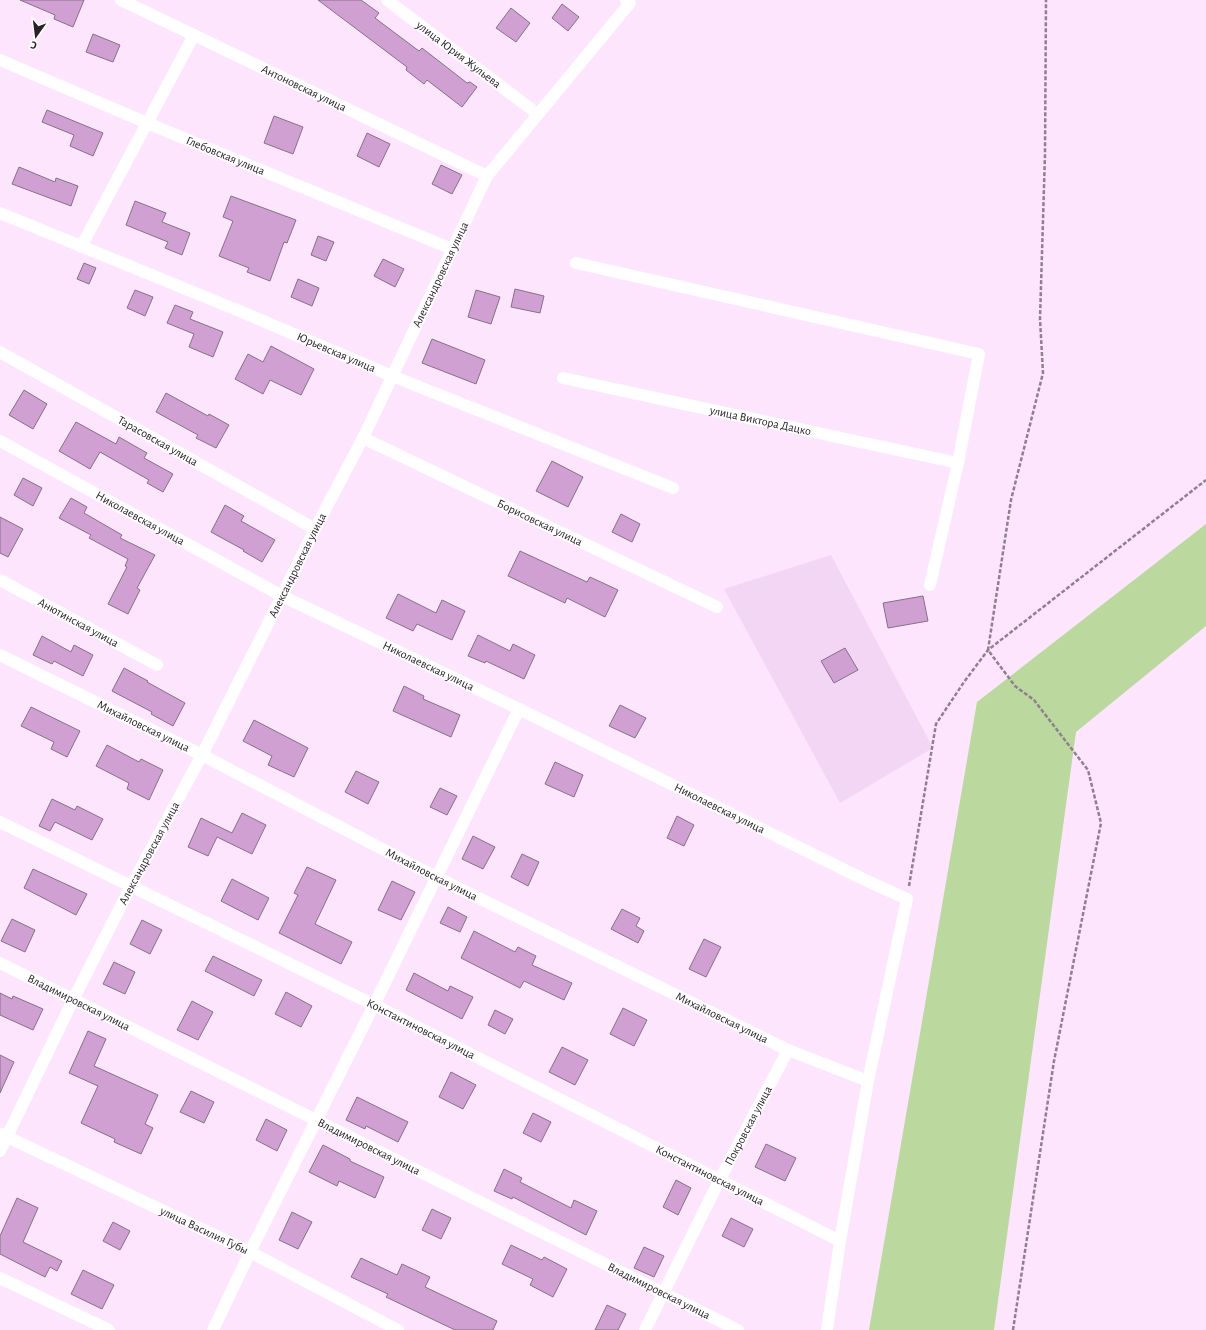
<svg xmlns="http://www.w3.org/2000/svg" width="1206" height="1330" viewBox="0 0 1206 1330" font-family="'Alegreya Sans',sans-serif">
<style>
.built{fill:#f3d6f4}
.green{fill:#bbd89e}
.building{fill:#d0a0d2;stroke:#857186}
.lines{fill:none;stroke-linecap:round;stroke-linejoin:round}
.path{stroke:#8f7f8f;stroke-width:2.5;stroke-dasharray:4 2;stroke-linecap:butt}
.street{stroke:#fff;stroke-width:12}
.labels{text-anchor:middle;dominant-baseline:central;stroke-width:3;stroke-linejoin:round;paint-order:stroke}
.street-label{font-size:12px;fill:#292029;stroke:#fff}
</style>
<rect width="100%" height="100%" fill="#fde5fe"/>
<!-- built -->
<polygon class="built" points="831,555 933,748 840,803 724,589"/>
<!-- green -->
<polygon class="green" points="1206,524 1206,626 1076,732 994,1330 869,1330 977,702"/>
<!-- building -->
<g class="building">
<polygon points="20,0 84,0 73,27 54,19 55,15"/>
<polygon points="318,0 361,0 379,13 375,18 419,51 422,48 467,83 470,82 477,87 462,107 427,80 424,84 406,70 407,67"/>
<polygon points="562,4 579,17 568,31 552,18"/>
<polygon points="511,8 530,23 516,42 496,28"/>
<polygon points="93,34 120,45 113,62 86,52"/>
<polygon points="47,110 103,133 93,156 70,146 74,135 42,122"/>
<polygon points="274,116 303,127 293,154 264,143"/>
<polygon points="367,133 390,144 379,167 357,156"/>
<polygon points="441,165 462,175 452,194 432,184"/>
<polygon points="19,167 55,182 56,178 78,186 71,206 12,184"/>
<polygon points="231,196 296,220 287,243 284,242 270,281 247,272 249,268 219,256 233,221 223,217"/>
<polygon points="135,201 166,213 162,222 190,233 182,255 165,248 168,242 126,225"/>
<polygon points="318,236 334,242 326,261 311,255"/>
<polygon points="383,259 404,269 395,287 374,276"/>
<polygon points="84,263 96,268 89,284 77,279"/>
<polygon points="298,279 319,288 312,306 291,297"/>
<polygon points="515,289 544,296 540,313 511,307"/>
<polygon points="135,290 153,297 145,316 127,308"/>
<polygon points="476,290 500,297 491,324 468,317"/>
<polygon points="175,305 193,312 190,319 223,332 213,357 189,347 194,334 167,323"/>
<polygon points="432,339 485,360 476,384 422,363"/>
<polygon points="271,346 314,369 301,395 270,380 263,394 235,379 248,354 263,362"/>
<polygon points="24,390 47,404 33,429 9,415"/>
<polygon points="166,393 208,416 209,414 229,425 216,448 196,438 198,435 156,412"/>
<polygon points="76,422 116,444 119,437 147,453 144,458 173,474 163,492 147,483 149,480 100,452 90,469 59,451"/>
<polygon points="552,461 583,477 568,507 536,491"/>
<polygon points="23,478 42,488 33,506 14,495"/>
<polygon points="71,498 87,507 84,513 122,535 120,538 155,555 137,588 140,590 128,614 108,604 127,567 125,566 128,559 89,538 91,535 59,518"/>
<polygon points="225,505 244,516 241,521 275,540 262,562 243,551 244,550 211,532"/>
<polygon points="621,514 640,524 632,542 612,532"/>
<polygon points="0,517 23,529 8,557 0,553"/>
<polygon points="520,551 587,582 590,577 618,590 605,617 567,598 565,603 508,576"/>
<polygon points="398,594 436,613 442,600 465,611 452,640 417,624 413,631 386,618"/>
<polygon points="923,596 928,621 888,628 883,603"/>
<polygon points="478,635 510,651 513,644 535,655 524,679 486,661 485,663 468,656"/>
<polygon points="42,636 71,652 74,645 93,655 83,676 54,661 52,664 33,655"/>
<polygon points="845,648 858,670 834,683 821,661"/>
<polygon points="124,668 148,681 147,682 185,703 173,726 151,714 152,712 112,691"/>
<polygon points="404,686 424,696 423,699 460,715 451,737 393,711"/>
<polygon points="620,705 646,718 635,738 609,726"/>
<polygon points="31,707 80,731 67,757 51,749 54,742 21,726"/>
<polygon points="254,720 308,748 294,777 268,765 272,756 243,741"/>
<polygon points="107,745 139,762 141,759 163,770 149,800 127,789 129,783 96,766"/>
<polygon points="555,762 583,775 574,797 545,784"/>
<polygon points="356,771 379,782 368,804 345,792"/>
<polygon points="440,788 457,796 447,815 430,807"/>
<polygon points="52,799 75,810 77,806 103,819 92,840 55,822 50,831 39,826"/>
<polygon points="242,813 266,825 252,854 217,837 208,856 188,847 201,818 232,833"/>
<polygon points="677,816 694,825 684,846 667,838"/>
<polygon points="473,836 495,847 483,869 462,859"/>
<polygon points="522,854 539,862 528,886 511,877"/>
<polygon points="307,867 336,880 315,924 352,942 341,964 279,933 298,895 294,893"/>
<polygon points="33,869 87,894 76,915 24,888"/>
<polygon points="232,879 269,898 258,920 221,901"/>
<polygon points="392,881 415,892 401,920 378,910"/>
<polygon points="448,907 467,917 460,932 440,923"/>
<polygon points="622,909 640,918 636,926 644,931 638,943 611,929"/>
<polygon points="12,919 35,930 25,952 1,941"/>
<polygon points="142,920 162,930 150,954 130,944"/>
<polygon points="474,931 515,952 518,947 536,956 532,965 572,983 564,1000 524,981 520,988 461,958"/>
<polygon points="704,939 721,947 706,977 689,969"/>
<polygon points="213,956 262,980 254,996 205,971"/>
<polygon points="114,962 135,972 125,994 103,984"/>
<polygon points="414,973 448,991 450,986 473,997 462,1019 406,990"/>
<polygon points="286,992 312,1006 301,1027 275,1014"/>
<polygon points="0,993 12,999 13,996 43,1009 33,1030 0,1015"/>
<polygon points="192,1001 213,1012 198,1040 177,1030"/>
<polygon points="623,1008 647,1020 634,1046 610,1034"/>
<polygon points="495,1010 513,1019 505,1034 488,1025"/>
<polygon points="88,1031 106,1039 94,1066 158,1095 145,1124 153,1128 141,1154 114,1142 115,1139 81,1123 98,1086 69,1073"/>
<polygon points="562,1047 588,1060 575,1085 549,1072"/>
<polygon points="0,1055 14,1062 0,1093"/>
<polygon points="451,1072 476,1085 463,1109 439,1097"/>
<polygon points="191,1091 214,1102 204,1123 180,1112"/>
<polygon points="357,1097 408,1122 398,1142 366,1126 365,1129 346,1120"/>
<polygon points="533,1113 551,1122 541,1142 523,1133"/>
<polygon points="266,1119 287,1130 277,1151 256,1140"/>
<polygon points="766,1144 796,1158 785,1181 755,1167"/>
<polygon points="323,1145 350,1159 350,1161 384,1177 375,1198 339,1181 337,1186 309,1172"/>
<polygon points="504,1169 522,1178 520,1182 571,1208 574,1200 597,1211 586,1235 513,1197 512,1199 494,1191"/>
<polygon points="676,1180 691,1188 678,1215 663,1207"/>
<polygon points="17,1198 38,1208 23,1242 62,1261 57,1271 50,1267 45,1277 0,1254 0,1236"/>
<polygon points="432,1209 451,1218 441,1239 422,1230"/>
<polygon points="292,1212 312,1222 298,1249 279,1240"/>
<polygon points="731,1218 753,1229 744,1247 722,1236"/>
<polygon points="113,1222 130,1231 120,1250 103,1241"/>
<polygon points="511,1245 542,1260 544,1257 567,1269 553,1297 530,1285 533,1279 502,1264"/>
<polygon points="644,1247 664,1256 654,1277 634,1268"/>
<polygon points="361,1258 397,1275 402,1264 430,1277 425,1287 497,1321 493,1330 455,1330 386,1297 388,1294 351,1277"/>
<polygon points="83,1270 114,1285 102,1309 71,1294"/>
<polygon points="607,1305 626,1314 618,1330 595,1330"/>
</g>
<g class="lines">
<!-- path -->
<g class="path">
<polyline points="909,886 936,724 964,682 988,650 1206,480"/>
<polyline points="1013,1330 1054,1061 1101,823 1088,770 1034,700 1015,686 988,650 1011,500 1043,373 1040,319 1045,154 1046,0"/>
</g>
<!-- street -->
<g class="street">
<path id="s1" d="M121 0 487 176"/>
<path id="s2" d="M387 0 531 109"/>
<path id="s3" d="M0 60 147 123 452 249"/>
<path id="s4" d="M0 213 242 312 392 376 673 488"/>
<polyline points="81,247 194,35"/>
<polyline points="576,263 979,354 958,463 930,585"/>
<path id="s5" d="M0 352 315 529"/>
<path id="s6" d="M563 378 958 463"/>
<path id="s7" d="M363 438 717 607"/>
<path id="s8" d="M0 441 282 596 519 709 863 879 907 899 868 1081 840 1241 827 1330"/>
<path id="s9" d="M0 580 157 665"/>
<path id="s10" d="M0 655 202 755 436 877 788 1050 868 1081"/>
<path id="s11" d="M0 822 374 1005 840 1241"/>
<path id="s12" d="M0 963 738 1330"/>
<path id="s13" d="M1 1134 250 1252 398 1330"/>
<path id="s14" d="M0 1151 73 1000 131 886 202 755 282 596 315 529 363 438 487 176 630 3 626 0"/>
<polyline points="0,1278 109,1330"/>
<polyline points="213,1330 250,1252 374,1005 519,709"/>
<path id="s15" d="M645 1330 719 1181 788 1050"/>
</g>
</g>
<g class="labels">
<!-- street labels -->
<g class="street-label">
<text stroke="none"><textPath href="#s2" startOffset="90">улица Юрия Жульева</textPath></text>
<text stroke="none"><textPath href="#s1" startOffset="203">Антоновская улица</textPath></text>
<text stroke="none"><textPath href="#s3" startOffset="245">Глебовская улица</textPath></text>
<text stroke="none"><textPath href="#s14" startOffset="981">Александровская улица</textPath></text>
<text stroke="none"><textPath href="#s4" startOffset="364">Юрьевская улица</textPath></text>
<text stroke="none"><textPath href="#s6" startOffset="202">улица Виктора Дацко</textPath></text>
<text stroke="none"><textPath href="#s5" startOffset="181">Тарасовская улица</textPath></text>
<text stroke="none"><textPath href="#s8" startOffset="160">Николаевская улица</textPath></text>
<text stroke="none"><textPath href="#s7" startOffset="196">Борисовская улица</textPath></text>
<text stroke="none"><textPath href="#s14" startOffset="657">Александровская улица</textPath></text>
<text stroke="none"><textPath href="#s9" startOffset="89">Анютинская улица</textPath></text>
<text stroke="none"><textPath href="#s8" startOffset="484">Николаевская улица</textPath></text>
<text stroke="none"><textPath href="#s10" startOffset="160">Михайловская улица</textPath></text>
<text stroke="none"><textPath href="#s8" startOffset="808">Николаевская улица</textPath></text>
<text stroke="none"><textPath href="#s14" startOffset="333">Александровская улица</textPath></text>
<text stroke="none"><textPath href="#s10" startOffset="484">Михайловская улица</textPath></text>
<text stroke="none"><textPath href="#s12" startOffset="88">Владимировская улица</textPath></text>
<text stroke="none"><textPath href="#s10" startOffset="808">Михайловская улица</textPath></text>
<text stroke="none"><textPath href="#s11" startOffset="469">Константиновская улица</textPath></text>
<text stroke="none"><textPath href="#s15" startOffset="229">Покровская улица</textPath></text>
<text stroke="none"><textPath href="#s12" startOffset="412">Владимировская улица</textPath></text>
<text stroke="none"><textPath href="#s11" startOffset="793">Константиновская улица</textPath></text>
<text stroke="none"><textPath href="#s13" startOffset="225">улица Василия Губы</textPath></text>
<text stroke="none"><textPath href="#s12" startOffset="736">Владимировская улица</textPath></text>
</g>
</g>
<!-- north arrow -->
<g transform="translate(36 36) rotate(194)" stroke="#ffffff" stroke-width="3" paint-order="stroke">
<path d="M0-3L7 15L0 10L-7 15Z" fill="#292029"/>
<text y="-6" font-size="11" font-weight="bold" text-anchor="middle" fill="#292029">С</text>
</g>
</svg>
